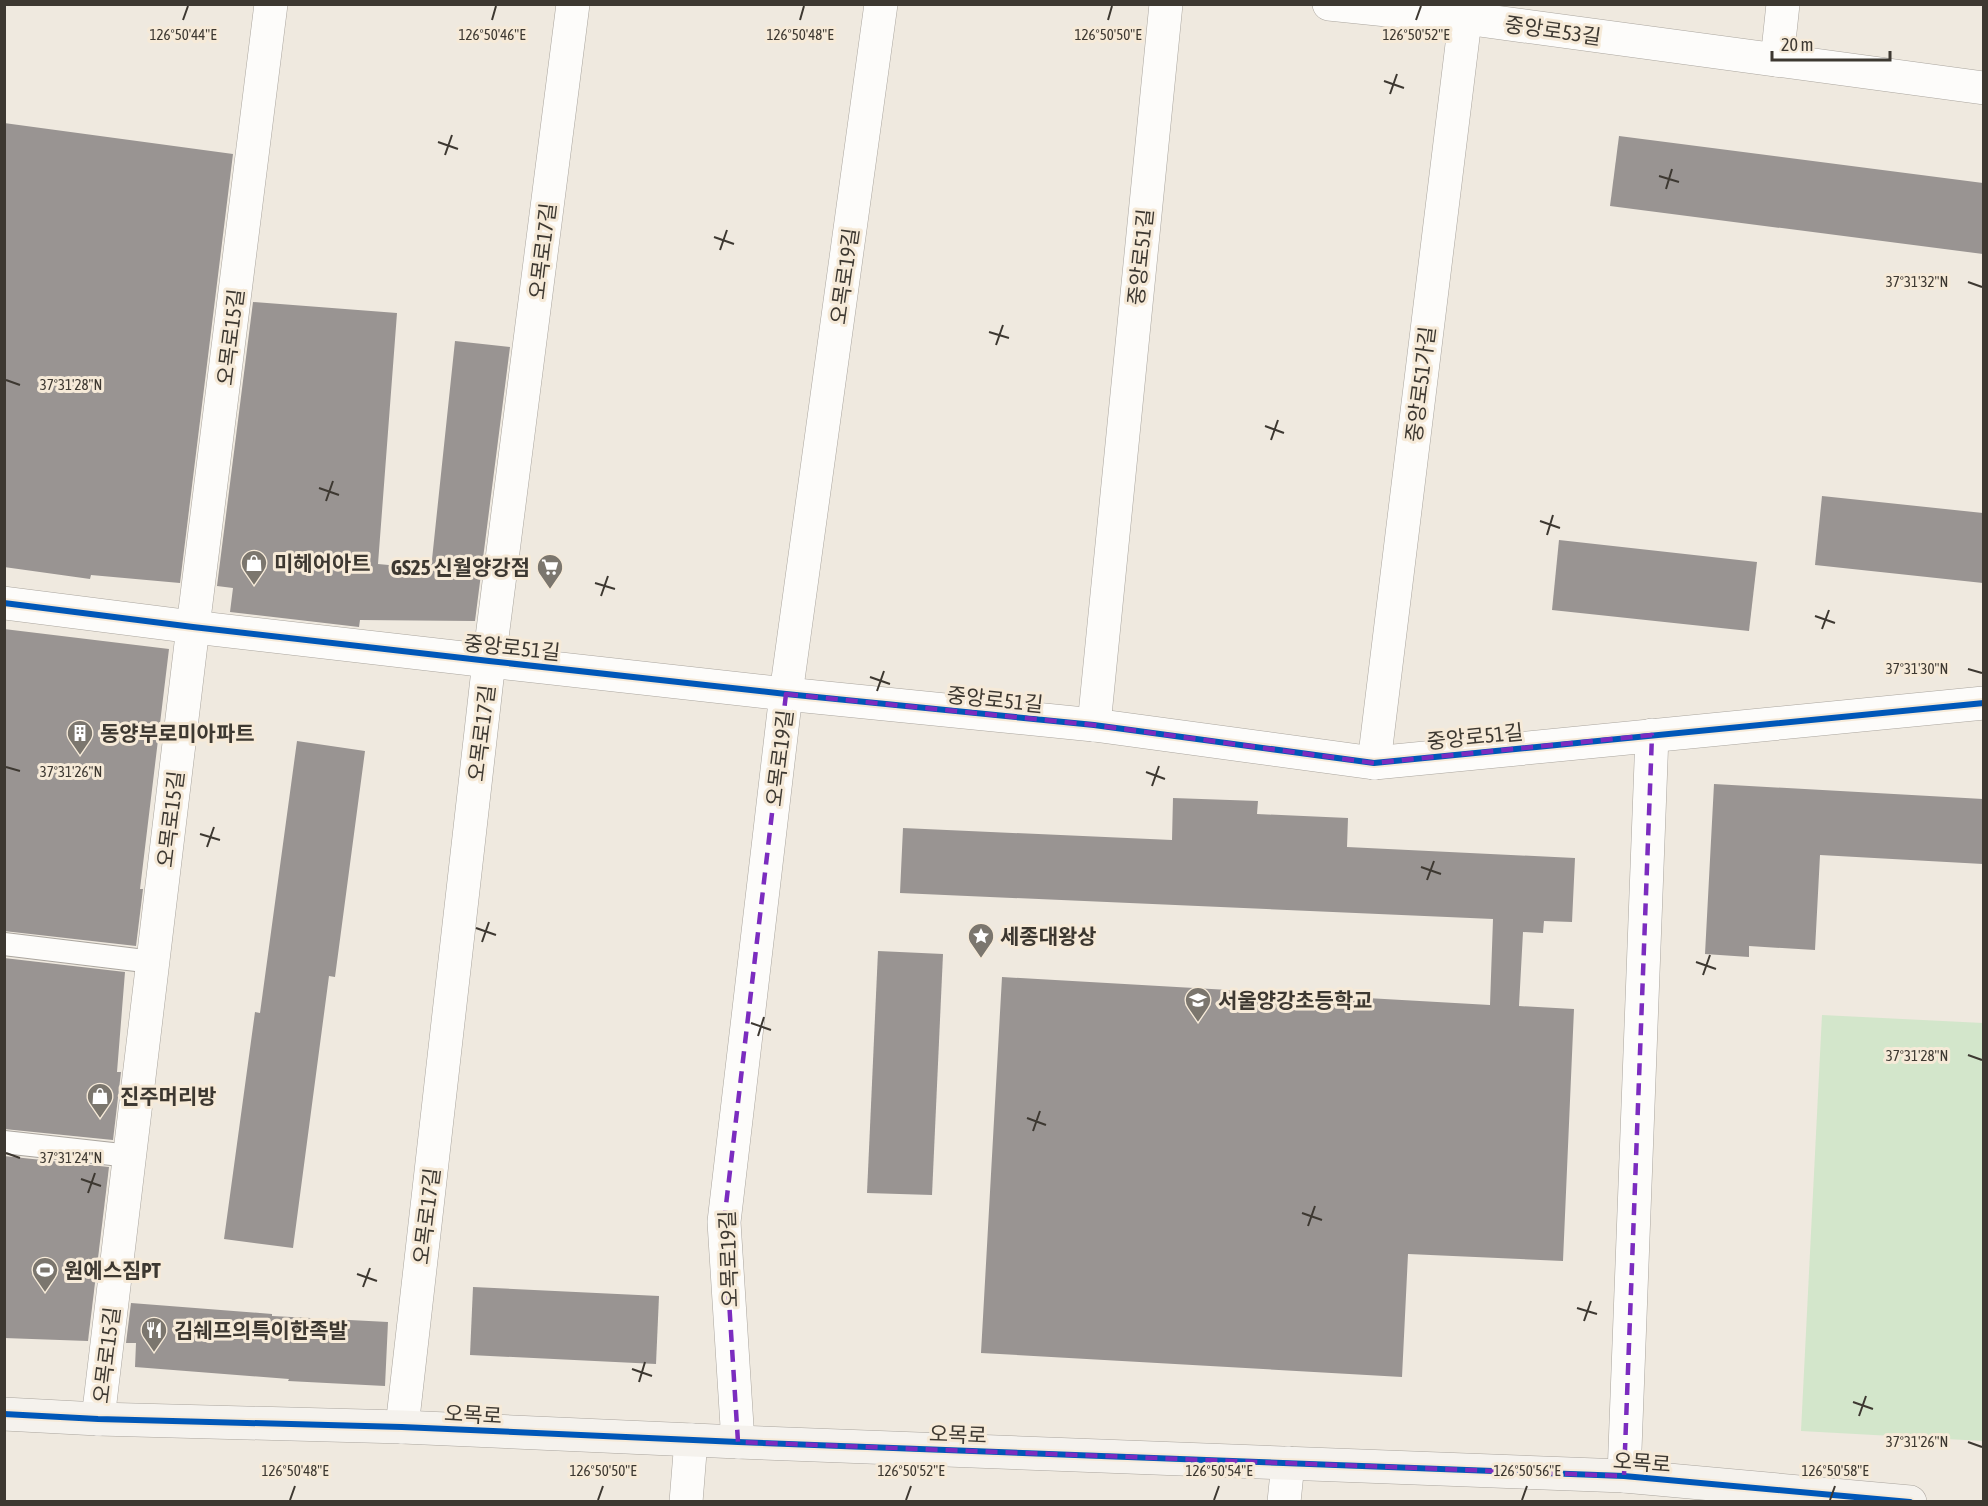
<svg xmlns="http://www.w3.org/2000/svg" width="1988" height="1506" viewBox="0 0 1988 1506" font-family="'Asap Condensed','Noto Sans KR',sans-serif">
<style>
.green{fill:#d3e6cb}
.building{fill:#999492}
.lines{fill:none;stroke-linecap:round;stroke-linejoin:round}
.lane-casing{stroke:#aaa59e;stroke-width:24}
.street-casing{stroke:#aaa59e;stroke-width:34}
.secondary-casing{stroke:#aaa59e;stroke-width:34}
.lane{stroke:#fdfcfa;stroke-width:22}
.street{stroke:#fdfcfa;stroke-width:33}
.secondary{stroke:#f5f2ed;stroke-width:33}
.cycleway-casing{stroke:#f6ead8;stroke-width:10}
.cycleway{stroke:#0057b8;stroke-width:6}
.marked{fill:none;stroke:#7b2cbf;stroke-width:4.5;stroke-dasharray:12 8;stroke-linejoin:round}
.ticks{fill:none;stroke:#3d3831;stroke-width:2}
.labels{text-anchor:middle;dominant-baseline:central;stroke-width:6;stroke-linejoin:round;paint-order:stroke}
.street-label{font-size:21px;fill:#3d3831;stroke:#f6ead8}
.poi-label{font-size:21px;font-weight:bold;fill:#3d3831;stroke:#f6ead8;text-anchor:start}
.ticks-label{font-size:15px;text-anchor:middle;fill:#3d3831;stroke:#f6ead8;stroke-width:6;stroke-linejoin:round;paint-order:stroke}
</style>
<rect width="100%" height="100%" fill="#efe9df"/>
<!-- green -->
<polygon class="green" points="1822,1015 1983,1023 1983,1441 1801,1431"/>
<!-- building -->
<g class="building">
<polygon points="4,123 233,154 180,583 91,575 90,579 4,567"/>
<polygon points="1619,136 1983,183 1983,254 1610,206"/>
<polygon points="253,302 397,313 378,564 431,569 455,341 510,347 475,621 360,620 359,627 230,612 233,588 217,586"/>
<polygon points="1822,496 1983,513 1983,583 1815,565"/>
<polygon points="1559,540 1757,562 1749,631 1552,610"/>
<polygon points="4,629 169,649 140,889 143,889 136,946 4,931"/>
<polygon points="297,741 365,751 335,977 329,976 293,1248 224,1239 255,1012 260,1013"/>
<polygon points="1714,784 1983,799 1983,864 1820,855 1815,950 1749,946 1749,957 1705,954"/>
<polygon points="1173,798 1258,801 1257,814 1348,818 1347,847 1575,858 1572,922 1544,921 1543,933 1523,932 1519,1006 1574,1009 1563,1261 1408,1254 1402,1377 981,1353 1002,977 1490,1005 1493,919 900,893 903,828 1172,840"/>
<polygon points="878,951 943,954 932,1195 867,1193"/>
<polygon points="4,958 125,972 117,1072 121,1072 113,1140 4,1129"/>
<polygon points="4,1156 109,1167 88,1341 4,1338"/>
<polygon points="473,1287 659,1296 656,1364 470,1355"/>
<polygon points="131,1303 272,1314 272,1316 388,1322 385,1386 288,1381 289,1379 135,1367 136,1343 126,1343"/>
</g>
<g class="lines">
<!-- lane casing -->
<g class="lane-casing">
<g id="lane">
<polyline points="4,944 153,962"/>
<polyline points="4,1142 130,1156"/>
</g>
</g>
<!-- street casing -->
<g class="street-casing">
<g id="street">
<polyline points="1329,4 1465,18 1984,88"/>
<polyline points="1777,60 1783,4"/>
<polyline points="4,603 193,627 489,661 786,694 1094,725 1374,763 1984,703"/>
<polyline points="1094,725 1166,4"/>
<polyline points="1374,763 1467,4"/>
<polyline points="98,1419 193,627 271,4"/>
<polyline points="402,1427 489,661 573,4"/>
<polyline points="738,1442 724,1222 786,694 881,4"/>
<polyline points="1624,1476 1652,735"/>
<polyline points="686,1502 691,1440"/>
<polyline points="1284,1502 1288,1463"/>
</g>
</g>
<!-- secondary casing -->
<g class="secondary-casing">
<polyline id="secondary" points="4,1414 98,1419 402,1427 738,1442 1624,1476 1910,1502"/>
</g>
<!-- lane -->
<use href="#lane" class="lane"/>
<!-- street -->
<use href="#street" class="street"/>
<!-- secondary -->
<use href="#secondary" class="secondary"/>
<!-- cycleway casing -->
<g class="cycleway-casing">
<g id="cycleway">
<polyline points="4,603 193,627 489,661 786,694 1094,725 1374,763 1984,703"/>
<polyline points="4,1414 98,1419 402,1427 738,1442 1624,1476 1910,1502"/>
</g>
</g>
<!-- cycleway -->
<use href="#cycleway" class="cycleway"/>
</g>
<!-- marked area -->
<path class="marked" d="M786 694 1094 725 1374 763 1652 735 1624 1476 738 1442 724 1222Z"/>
<!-- ticks -->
<path class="ticks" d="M183 20 188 6M492 20 496 6M800 20 804 6M1108 20 1112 6M1416 20 1421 6M1384 81 1404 88M1390 94 1397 74M438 142 458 149M445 155 452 135M1659 176 1679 182M1666 189 1672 169M714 237 734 244M720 250 727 230M1968 282 1982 287M989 332 1009 338M996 345 1003 325M6 380 20 385M1265 426 1284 433M1271 440 1278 420M319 488 339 495M326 501 333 481M1540 521 1560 528M1547 535 1553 515M595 583 615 589M601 596 608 576M1815 616 1835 623M1822 629 1829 610M1968 669 1982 673M870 677 890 684M877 691 884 671M6 767 20 771M1146 772 1165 779M1152 786 1159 766M200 834 220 840M207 847 214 827M1421 867 1441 874M1427 880 1434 861M476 928 496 935M482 942 489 922M1696 962 1716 969M1703 975 1710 955M751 1023 771 1030M758 1036 764 1017M1968 1055 1982 1060M1027 1118 1046 1125M1033 1131 1040 1111M6 1153 20 1158M81 1179 101 1186M88 1193 95 1173M1302 1213 1322 1220M1308 1226 1315 1206M357 1274 377 1281M363 1287 370 1268M1577 1308 1597 1314M1584 1321 1591 1301M632 1369 652 1376M639 1382 645 1362M1853 1402 1873 1409M1859 1416 1866 1396M1968 1442 1982 1447M290 1500 295 1486M598 1500 603 1486M906 1500 911 1486M1214 1500 1219 1486M1522 1500 1527 1486M1830 1500 1835 1486"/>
<!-- icons -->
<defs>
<g id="shop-pin" transform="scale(1.35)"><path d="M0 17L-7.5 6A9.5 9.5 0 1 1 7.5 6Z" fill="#7b766e" stroke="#f6ead8"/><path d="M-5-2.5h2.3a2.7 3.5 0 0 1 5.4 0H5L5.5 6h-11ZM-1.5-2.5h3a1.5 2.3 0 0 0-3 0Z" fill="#fff"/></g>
<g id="supermarket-pin" transform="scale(1.35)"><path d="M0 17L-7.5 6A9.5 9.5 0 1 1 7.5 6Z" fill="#7b766e" stroke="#f6ead8"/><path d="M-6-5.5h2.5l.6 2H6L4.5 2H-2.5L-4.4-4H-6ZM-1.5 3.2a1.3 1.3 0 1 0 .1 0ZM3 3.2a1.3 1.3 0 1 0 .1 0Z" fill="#fff"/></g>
<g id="building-pin" transform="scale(1.35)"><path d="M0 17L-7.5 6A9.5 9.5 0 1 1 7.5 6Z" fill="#7b766e" stroke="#f6ead8"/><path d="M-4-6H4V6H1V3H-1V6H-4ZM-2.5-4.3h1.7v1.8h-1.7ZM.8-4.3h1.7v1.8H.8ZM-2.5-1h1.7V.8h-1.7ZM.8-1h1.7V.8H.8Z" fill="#fff"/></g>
<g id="sight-pin" transform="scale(1.35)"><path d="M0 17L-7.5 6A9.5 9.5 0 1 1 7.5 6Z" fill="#7b766e" stroke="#f6ead8"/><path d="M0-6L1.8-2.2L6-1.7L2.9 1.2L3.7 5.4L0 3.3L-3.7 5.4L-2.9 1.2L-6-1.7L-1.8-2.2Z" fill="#fff"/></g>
<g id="school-pin" transform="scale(1.35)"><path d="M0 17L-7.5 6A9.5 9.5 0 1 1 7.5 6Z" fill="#7b766e" stroke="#f6ead8"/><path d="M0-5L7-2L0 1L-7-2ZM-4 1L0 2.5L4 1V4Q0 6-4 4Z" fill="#fff"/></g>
<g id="stadium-pin" transform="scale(1.35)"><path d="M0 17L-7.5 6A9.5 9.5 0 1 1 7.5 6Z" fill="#7b766e" stroke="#f6ead8"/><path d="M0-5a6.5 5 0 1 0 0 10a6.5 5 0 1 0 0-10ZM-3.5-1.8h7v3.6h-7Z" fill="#fff"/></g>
<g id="restaurant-pin" transform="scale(1.35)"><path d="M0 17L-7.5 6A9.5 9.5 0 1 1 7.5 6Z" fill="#7b766e" stroke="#f6ead8"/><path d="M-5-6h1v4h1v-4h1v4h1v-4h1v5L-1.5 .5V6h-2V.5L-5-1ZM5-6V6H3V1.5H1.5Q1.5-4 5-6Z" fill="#fff"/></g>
</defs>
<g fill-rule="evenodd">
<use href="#shop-pin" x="254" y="563"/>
<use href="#supermarket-pin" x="550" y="567"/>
<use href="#building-pin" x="80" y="733"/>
<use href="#sight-pin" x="981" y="936"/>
<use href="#school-pin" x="1198" y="1000"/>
<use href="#shop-pin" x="100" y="1096"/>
<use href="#stadium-pin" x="45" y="1270"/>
<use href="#restaurant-pin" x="154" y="1330"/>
</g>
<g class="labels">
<!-- street labels -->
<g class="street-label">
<text transform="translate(1553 30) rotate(8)">중앙로53길</text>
<text transform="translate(542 251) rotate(-83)">오목로17길</text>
<text transform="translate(1140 257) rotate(-84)">중앙로51길</text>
<text transform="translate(844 276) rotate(-82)">오목로19길</text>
<text transform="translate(230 337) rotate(-83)">오목로15길</text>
<text transform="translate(1420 384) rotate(-83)">중앙로51가길</text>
<text transform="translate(512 647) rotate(6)">중앙로51길</text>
<text transform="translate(995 699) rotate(6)">중앙로51길</text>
<text transform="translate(481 733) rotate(-83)">오목로17길</text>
<text transform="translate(1475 736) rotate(-6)">중앙로51길</text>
<text transform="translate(779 758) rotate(-83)">오목로19길</text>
<text transform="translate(170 819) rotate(-83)">오목로15길</text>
<text transform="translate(426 1216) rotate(-83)">오목로17길</text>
<text transform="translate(728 1259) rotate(-92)">오목로19길</text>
<text transform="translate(106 1355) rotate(-83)">오목로15길</text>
<text transform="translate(473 1414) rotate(3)">오목로</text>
<text transform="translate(958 1434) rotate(2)">오목로</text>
<text transform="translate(1642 1462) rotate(4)">오목로</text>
</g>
<!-- poi labels -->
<g class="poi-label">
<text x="274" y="563">미헤어아트</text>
<text x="530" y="567" text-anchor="end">GS25 신월양강점</text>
<text x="100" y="733">동양부로미아파트</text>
<text x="1000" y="936">세종대왕상</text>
<text x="1218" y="1000">서울양강초등학교</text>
<text x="120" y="1096">진주머리방</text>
<text x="64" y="1270">원에스짐PT</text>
<text x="174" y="1330">김쉐프의특이한족발</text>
</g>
</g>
<g class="ticks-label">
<text x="800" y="40">126°50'48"E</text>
<text x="1108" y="40">126°50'50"E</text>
<text x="1416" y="40">126°50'52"E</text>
<text x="183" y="40">126°50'44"E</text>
<text x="492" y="40">126°50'46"E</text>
<text x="1917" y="287">37°31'32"N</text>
<text x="71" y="390">37°31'28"N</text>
<text x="1917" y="674">37°31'30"N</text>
<text x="71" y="777">37°31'26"N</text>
<text x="1917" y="1061">37°31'28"N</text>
<text x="71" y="1163">37°31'24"N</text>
<text x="1917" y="1447">37°31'26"N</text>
<text x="295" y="1476">126°50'48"E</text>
<text x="603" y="1476">126°50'50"E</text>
<text x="911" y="1476">126°50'52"E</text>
<text x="1219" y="1476">126°50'54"E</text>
<text x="1527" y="1476">126°50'56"E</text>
<text x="1835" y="1476">126°50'58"E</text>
</g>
<!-- border -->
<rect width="1988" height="1506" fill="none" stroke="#3d3831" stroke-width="12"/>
<!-- scale -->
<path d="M1772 51v9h118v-9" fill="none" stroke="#3d3831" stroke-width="3"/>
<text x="1781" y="51" font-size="18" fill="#3d3831" stroke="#f6ead8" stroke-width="4.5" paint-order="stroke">20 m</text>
</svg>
